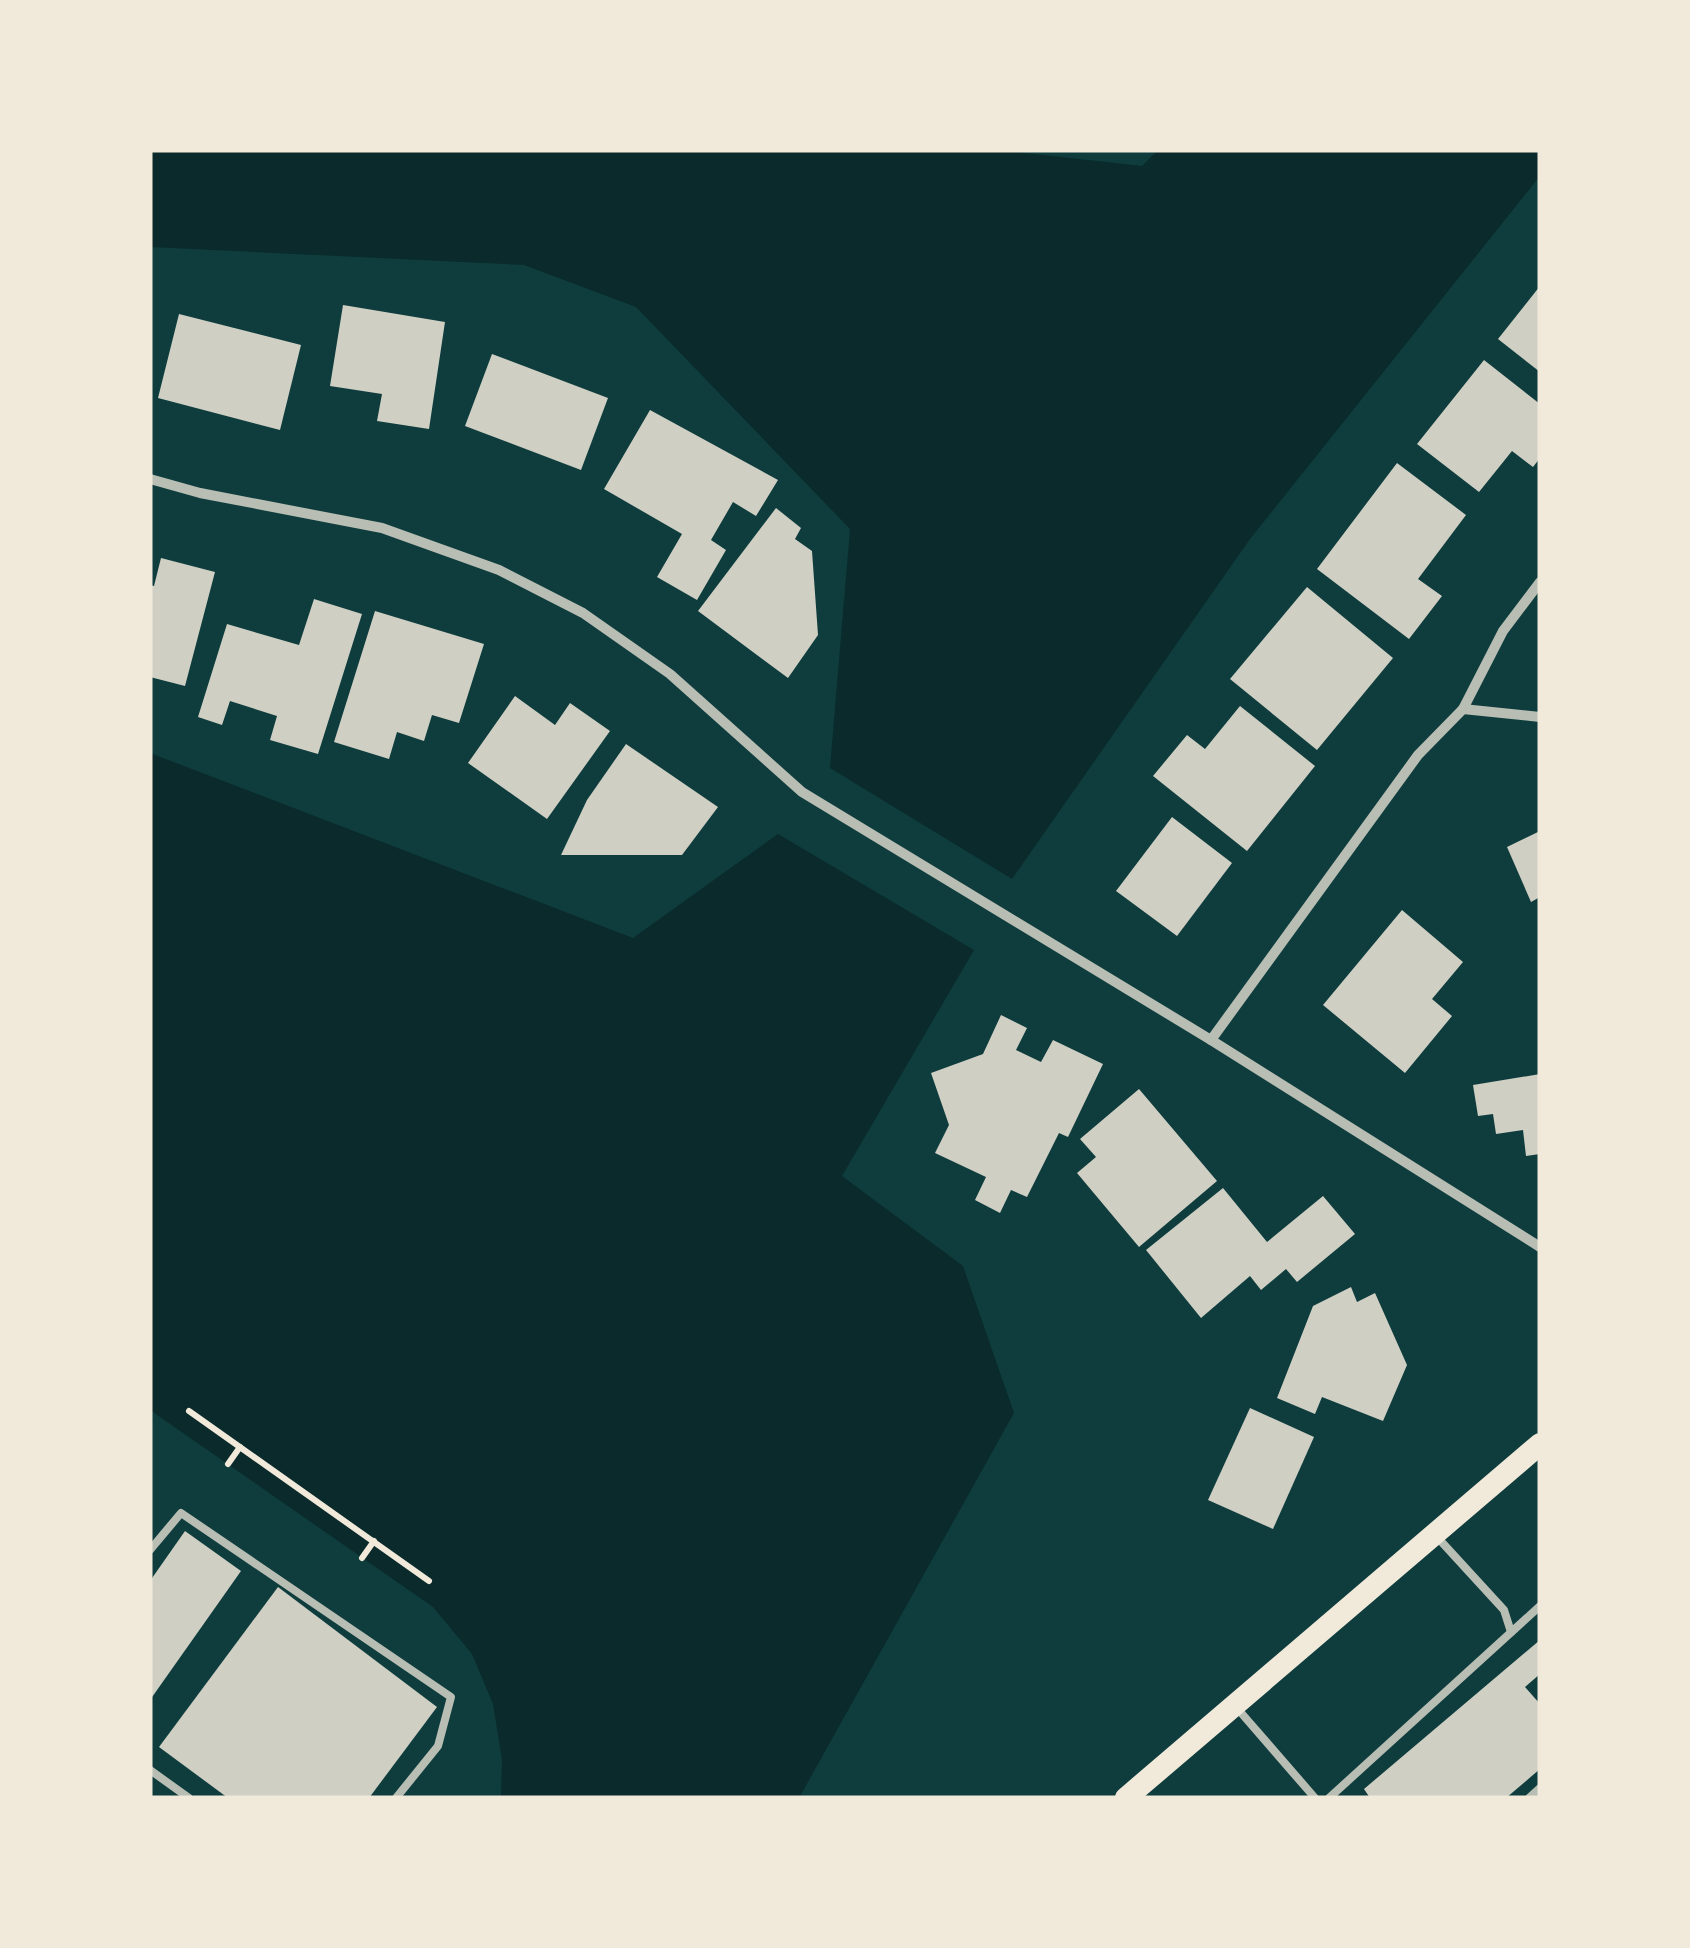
<svg xmlns="http://www.w3.org/2000/svg" width="1690" height="1948" viewBox="0 0 1690 1948" font-family="'Titillium Web',sans-serif">
<style>
.water{fill:#0a2a2b}
.building{fill:#cfcfc3}
.lines{fill:none;stroke-linecap:round;stroke-linejoin:round}
.path{stroke:#f1e9da;stroke-width:6}
.service{stroke:#b8beb3;stroke-width:8}
.minor{stroke:#b8beb3;stroke-width:10}
.primary{stroke:#f1e9da;stroke-width:22}
</style>
<rect width="100%" height="100%" fill="#0f3d3e"/>
<!-- water -->
<g class="water">
<polygon points="150,150 998,150 1142,166 1158,150 1540,150 1540,176 1250,539 1012,879 830,768 850,529 636,307 524,265 150,247"/>
<polygon points="150,753 633,938 778,834 974,950 842,1176 963,1266 1014,1413 799,1798 501,1798 502,1760 493,1704 472,1654 433,1607 150,1410"/>
</g>
<!-- building -->
<g class="building">
<polygon points="1540,286 1540,372 1498,339"/>
<polygon points="343,305 445,322 429,429 377,421 382,394 330,386"/>
<polygon points="179,314 301,345 280,430 158,398"/>
<polygon points="492,354 608,398 581,470 465,426"/>
<polygon points="1484,360 1540,404 1540,458 1533,467 1512,451 1479,492 1417,444"/>
<polygon points="650,410 778,480 756,516 733,502 711,540 726,550 697,600 657,577 682,534 604,489"/>
<polygon points="1397,463 1466,515 1418,579 1442,596 1409,639 1317,569"/>
<polygon points="776,508 801,528 795,539 812,551 818,635 788,678 698,611"/>
<polygon points="161,558 215,572 185,686 150,677 150,585 154,586"/>
<polygon points="1307,587 1393,658 1317,750 1230,679"/>
<polygon points="314,599 362,614 318,754 270,740 277,716 230,701 222,725 198,717 227,624 299,645"/>
<polygon points="375,611 484,644 459,723 432,715 424,741 397,732 389,759 334,742"/>
<polygon points="515,696 555,725 570,703 610,731 547,819 468,763"/>
<polygon points="1240,706 1315,766 1247,851 1153,776 1187,735 1205,749"/>
<polygon points="626,744 718,807 682,855 561,855 587,800"/>
<polygon points="1172,817 1232,863 1177,936 1116,891"/>
<polygon points="1540,831 1540,897 1531,902 1507,847"/>
<polygon points="1402,910 1463,962 1432,999 1452,1016 1405,1073 1323,1005"/>
<polygon points="1001,1015 1027,1028 1016,1050 1041,1062 1053,1040 1103,1064 1068,1137 1059,1133 1027,1197 1011,1190 1000,1213 975,1200 986,1177 935,1153 949,1125 931,1073 983,1054"/>
<polygon points="1540,1074 1540,1154 1526,1156 1523,1130 1496,1134 1493,1114 1478,1116 1473,1085"/>
<polygon points="1139,1089 1217,1181 1139,1247 1077,1173 1096,1157 1080,1139"/>
<polygon points="1223,1188 1267,1242 1323,1196 1355,1234 1297,1282 1286,1269 1261,1290 1250,1276 1201,1318 1146,1250"/>
<polygon points="1351,1287 1357,1302 1375,1293 1407,1365 1383,1421 1322,1397 1315,1414 1277,1398 1313,1306"/>
<polygon points="1250,1408 1314,1437 1273,1529 1208,1500"/>
<polygon points="185,1531 241,1571 150,1700 150,1581"/>
<polygon points="278,1587 437,1707 369,1798 228,1798 159,1747"/>
<polygon points="1540,1640 1540,1674 1525,1687 1540,1704 1540,1769 1506,1798 1370,1798 1364,1789"/>
</g>
<g class="lines">
<!-- path -->
<g class="path">
<polyline points="189,1411 429,1581"/>
<polyline points="228,1464 240,1447"/>
<polyline points="362,1558 374,1541"/>
</g>
<!-- service -->
<g class="service">
<polyline points="1438,1538 1504,1610 1511,1632"/>
<polyline points="150,1550 181,1513 451,1697 438,1746 396,1798"/>
<polyline points="1236,1707 1315,1798"/>
<polyline points="150,1770 189,1798"/>
<polyline points="1329,1798 1540,1606"/>
<polyline points="1529,1798 1540,1788"/>
</g>
<!-- minor -->
<g class="minor">
<polyline points="150,479 200,493 382,528 499,570 583,613 670,674 802,792 1211,1040 1540,1247"/>
<polyline points="1463,709 1540,717"/>
<polyline points="1211,1040 1418,755 1463,709 1503,631 1540,582"/>
</g>
<!-- primary -->
<polyline class="primary" points="1126,1798 1540,1444"/>
</g>
<!-- border -->
<rect width="1690" height="1948" fill="none" stroke="#f1e9da" stroke-width="305"/>
</svg>
